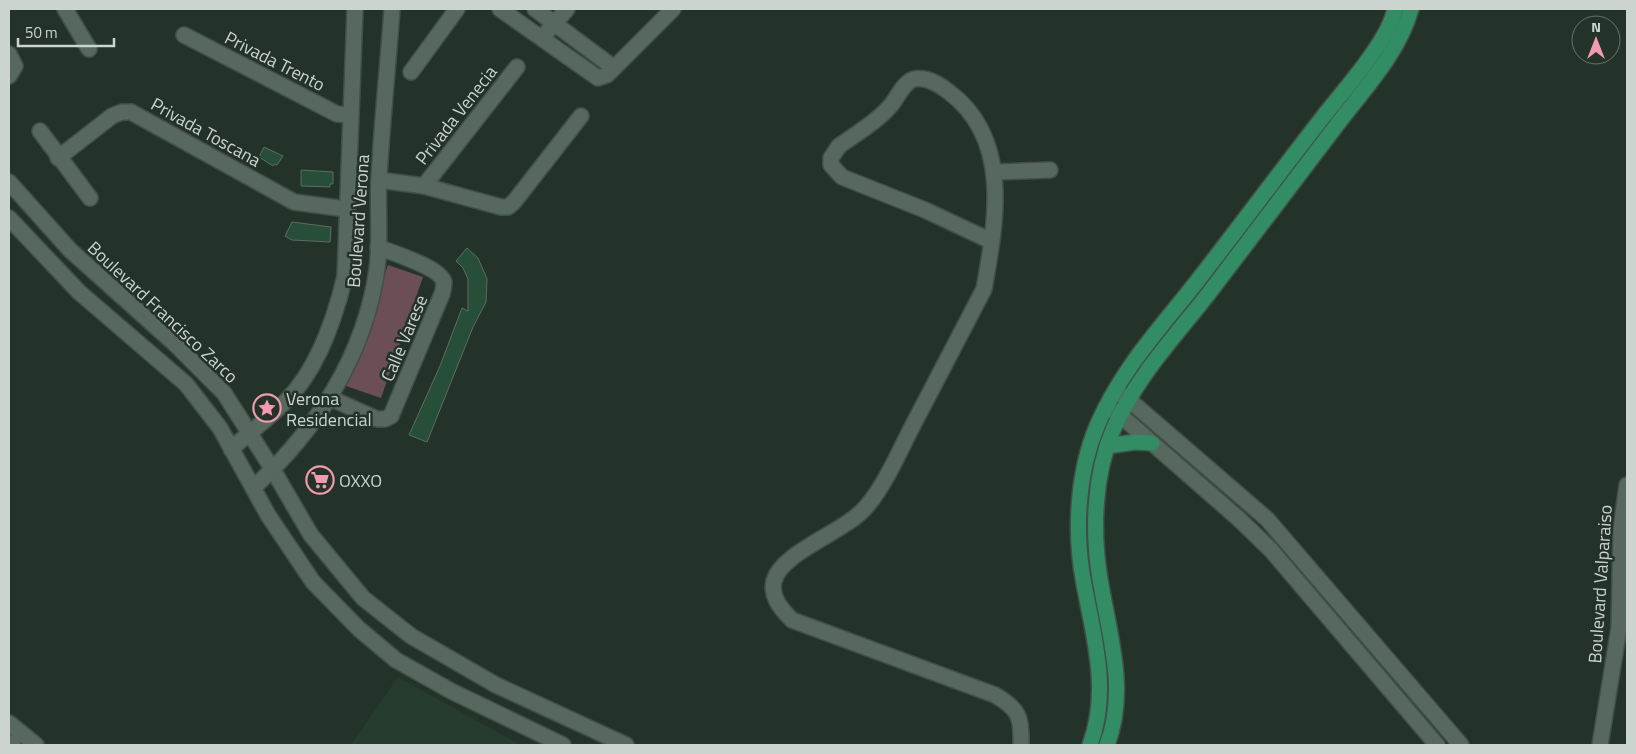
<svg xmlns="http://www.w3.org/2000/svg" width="1636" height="754" viewBox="0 0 1636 754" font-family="'Titillium Web',sans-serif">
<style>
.built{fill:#263c2f}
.green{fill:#6c4e55}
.building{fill:#274e38;stroke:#5c6d62}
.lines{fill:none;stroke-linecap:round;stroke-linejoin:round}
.minor-casing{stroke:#414f47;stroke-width:18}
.major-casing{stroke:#414f47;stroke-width:18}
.minor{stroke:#57685e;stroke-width:15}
.major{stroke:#328c64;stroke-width:15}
.labels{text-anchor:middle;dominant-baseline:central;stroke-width:5;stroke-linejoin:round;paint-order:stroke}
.street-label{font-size:18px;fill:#cbd4ce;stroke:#24332a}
.poi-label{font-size:18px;fill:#cbd4ce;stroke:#24332a;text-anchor:start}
</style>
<rect width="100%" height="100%" fill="#24332a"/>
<!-- built -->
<polygon class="built" points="398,677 475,720 521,745 351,745"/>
<!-- green -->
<polygon class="green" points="388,265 423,277 381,398 346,386"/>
<!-- building -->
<g class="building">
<polygon points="264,147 283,156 277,165 274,164 273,166 259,157"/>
<polygon points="301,170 333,172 333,184 330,184 330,187 301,186"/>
<polygon points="292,222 331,227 330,242 292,240 285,236"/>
<polygon points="467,248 478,258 487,279 486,302 473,327 427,442 409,435 440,366 462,308 468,311 468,279 463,268 456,261"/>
</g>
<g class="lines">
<!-- minor casing -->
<g class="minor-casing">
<g id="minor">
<polyline points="65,9 89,49"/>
<polyline points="500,9 598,78 607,75 673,9"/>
<polyline points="535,9 614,68"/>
<polyline points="547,32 567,9"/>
<polyline points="184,35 337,114 350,115"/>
<polyline points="9,54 15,66 9,76"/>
<polyline points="411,72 457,9"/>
<polyline points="40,131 90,198"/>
<polyline points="58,158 112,116 122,112 131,112 294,202 346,209"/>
<polyline points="995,172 1050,170"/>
<polyline points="379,180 424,186 501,207 508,207 514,202 581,116"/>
<polyline points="9,182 70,250 175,344 224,393 273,470 311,535 363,598 411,636 496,685 626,745"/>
<polyline points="424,186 517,67"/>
<polyline points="9,218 79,292 186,384 220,428 268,515 313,582 359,629 396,660 451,691 563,745"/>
<path d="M991 241 925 210 842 177 831 165V158L839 146C857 133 878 121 892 104 898 96 905 81 914 79 927 76 940 85 949 92 1012 139 996 222 984 289 960 335 936 381 912 427 898 454 886 483 867 506 846 532 781 552 774 581 770 597 782 610 792 620L995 695C1019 709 1022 717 1021 745"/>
<polyline points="1118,393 1128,399 1267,519 1461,745"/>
<path d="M330 398 377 419H385L391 416 442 294C443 291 444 285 444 282 440 267 392 253 378 247"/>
<polyline points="1106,407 1120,415 1239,519 1271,550 1437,745"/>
<path d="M231 449C249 433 269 418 286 401 318 369 335 318 345 276L355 9"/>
<path d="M253 488C316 431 365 355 377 269 381 239 377 209 379 178 382 122 388 65 392 9"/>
<polyline points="9,723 36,745"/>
<polyline points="9,742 13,745"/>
<polyline points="1600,745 1619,628 1621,529 1627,485"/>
</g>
</g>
<!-- major casing -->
<g class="major-casing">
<g id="major">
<polyline points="1107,446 1135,442 1152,443"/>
<path d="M1090 745C1110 691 1094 638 1084 584 1074 533 1077 474 1097 426 1121 370 1158 331 1195 284 1238 229 1280 172 1323 117 1344 90 1388 42 1395 9"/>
<path d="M1107 745C1128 690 1109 635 1100 579 1092 531 1094 475 1113 430 1136 377 1174 338 1209 293 1253 236 1296 179 1339 122 1366 87 1399 52 1411 9"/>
</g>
</g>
<!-- minor -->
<use href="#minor" class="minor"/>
<!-- major -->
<use href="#major" class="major"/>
</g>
<!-- icons -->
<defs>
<g id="sight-ring" transform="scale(1.4375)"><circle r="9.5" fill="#24332a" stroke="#f29aaf" stroke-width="1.5"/><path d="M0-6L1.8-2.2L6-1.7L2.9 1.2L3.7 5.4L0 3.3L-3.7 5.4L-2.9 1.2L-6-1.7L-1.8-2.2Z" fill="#f29aaf"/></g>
<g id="supermarket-ring" transform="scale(1.4375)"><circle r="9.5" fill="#24332a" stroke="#f29aaf" stroke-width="1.5"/><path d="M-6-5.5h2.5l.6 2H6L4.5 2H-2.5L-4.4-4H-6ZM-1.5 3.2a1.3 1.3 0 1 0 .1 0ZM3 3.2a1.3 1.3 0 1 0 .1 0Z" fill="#f29aaf"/></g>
</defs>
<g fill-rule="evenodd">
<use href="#sight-ring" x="267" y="408"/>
<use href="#supermarket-ring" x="320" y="480"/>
</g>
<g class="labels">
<!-- street labels -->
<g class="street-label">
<text transform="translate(275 61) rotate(27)">Privada Trento</text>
<text transform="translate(456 115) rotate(-52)">Privada Venecia</text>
<text transform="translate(206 132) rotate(29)">Privada Toscana</text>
<text transform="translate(358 221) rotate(-86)">Boulevard Verona</text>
<text transform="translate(163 312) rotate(43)">Boulevard Francisco Zarco</text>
<text transform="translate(404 338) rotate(-67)">Calle Varese</text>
<text transform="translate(1600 584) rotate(-86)">Boulevard Valparaiso</text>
</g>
<!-- poi labels -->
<g class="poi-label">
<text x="286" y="398">Verona<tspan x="286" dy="21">Residencial</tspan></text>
<text x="339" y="480">OXXO</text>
</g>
</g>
<!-- border -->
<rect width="1636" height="754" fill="none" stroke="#cbd4ce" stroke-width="20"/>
<!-- north arrow -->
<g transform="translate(1596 40)"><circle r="24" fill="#24332a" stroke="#67736c"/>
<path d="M0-4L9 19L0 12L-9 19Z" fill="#f29aaf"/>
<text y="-8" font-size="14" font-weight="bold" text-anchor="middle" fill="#cbd4ce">N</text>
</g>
<!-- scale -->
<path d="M18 38v8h96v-8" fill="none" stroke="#cbd4ce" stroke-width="2.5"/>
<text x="25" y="38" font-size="15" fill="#cbd4ce" stroke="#24332a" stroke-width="4" paint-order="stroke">50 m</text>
</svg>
